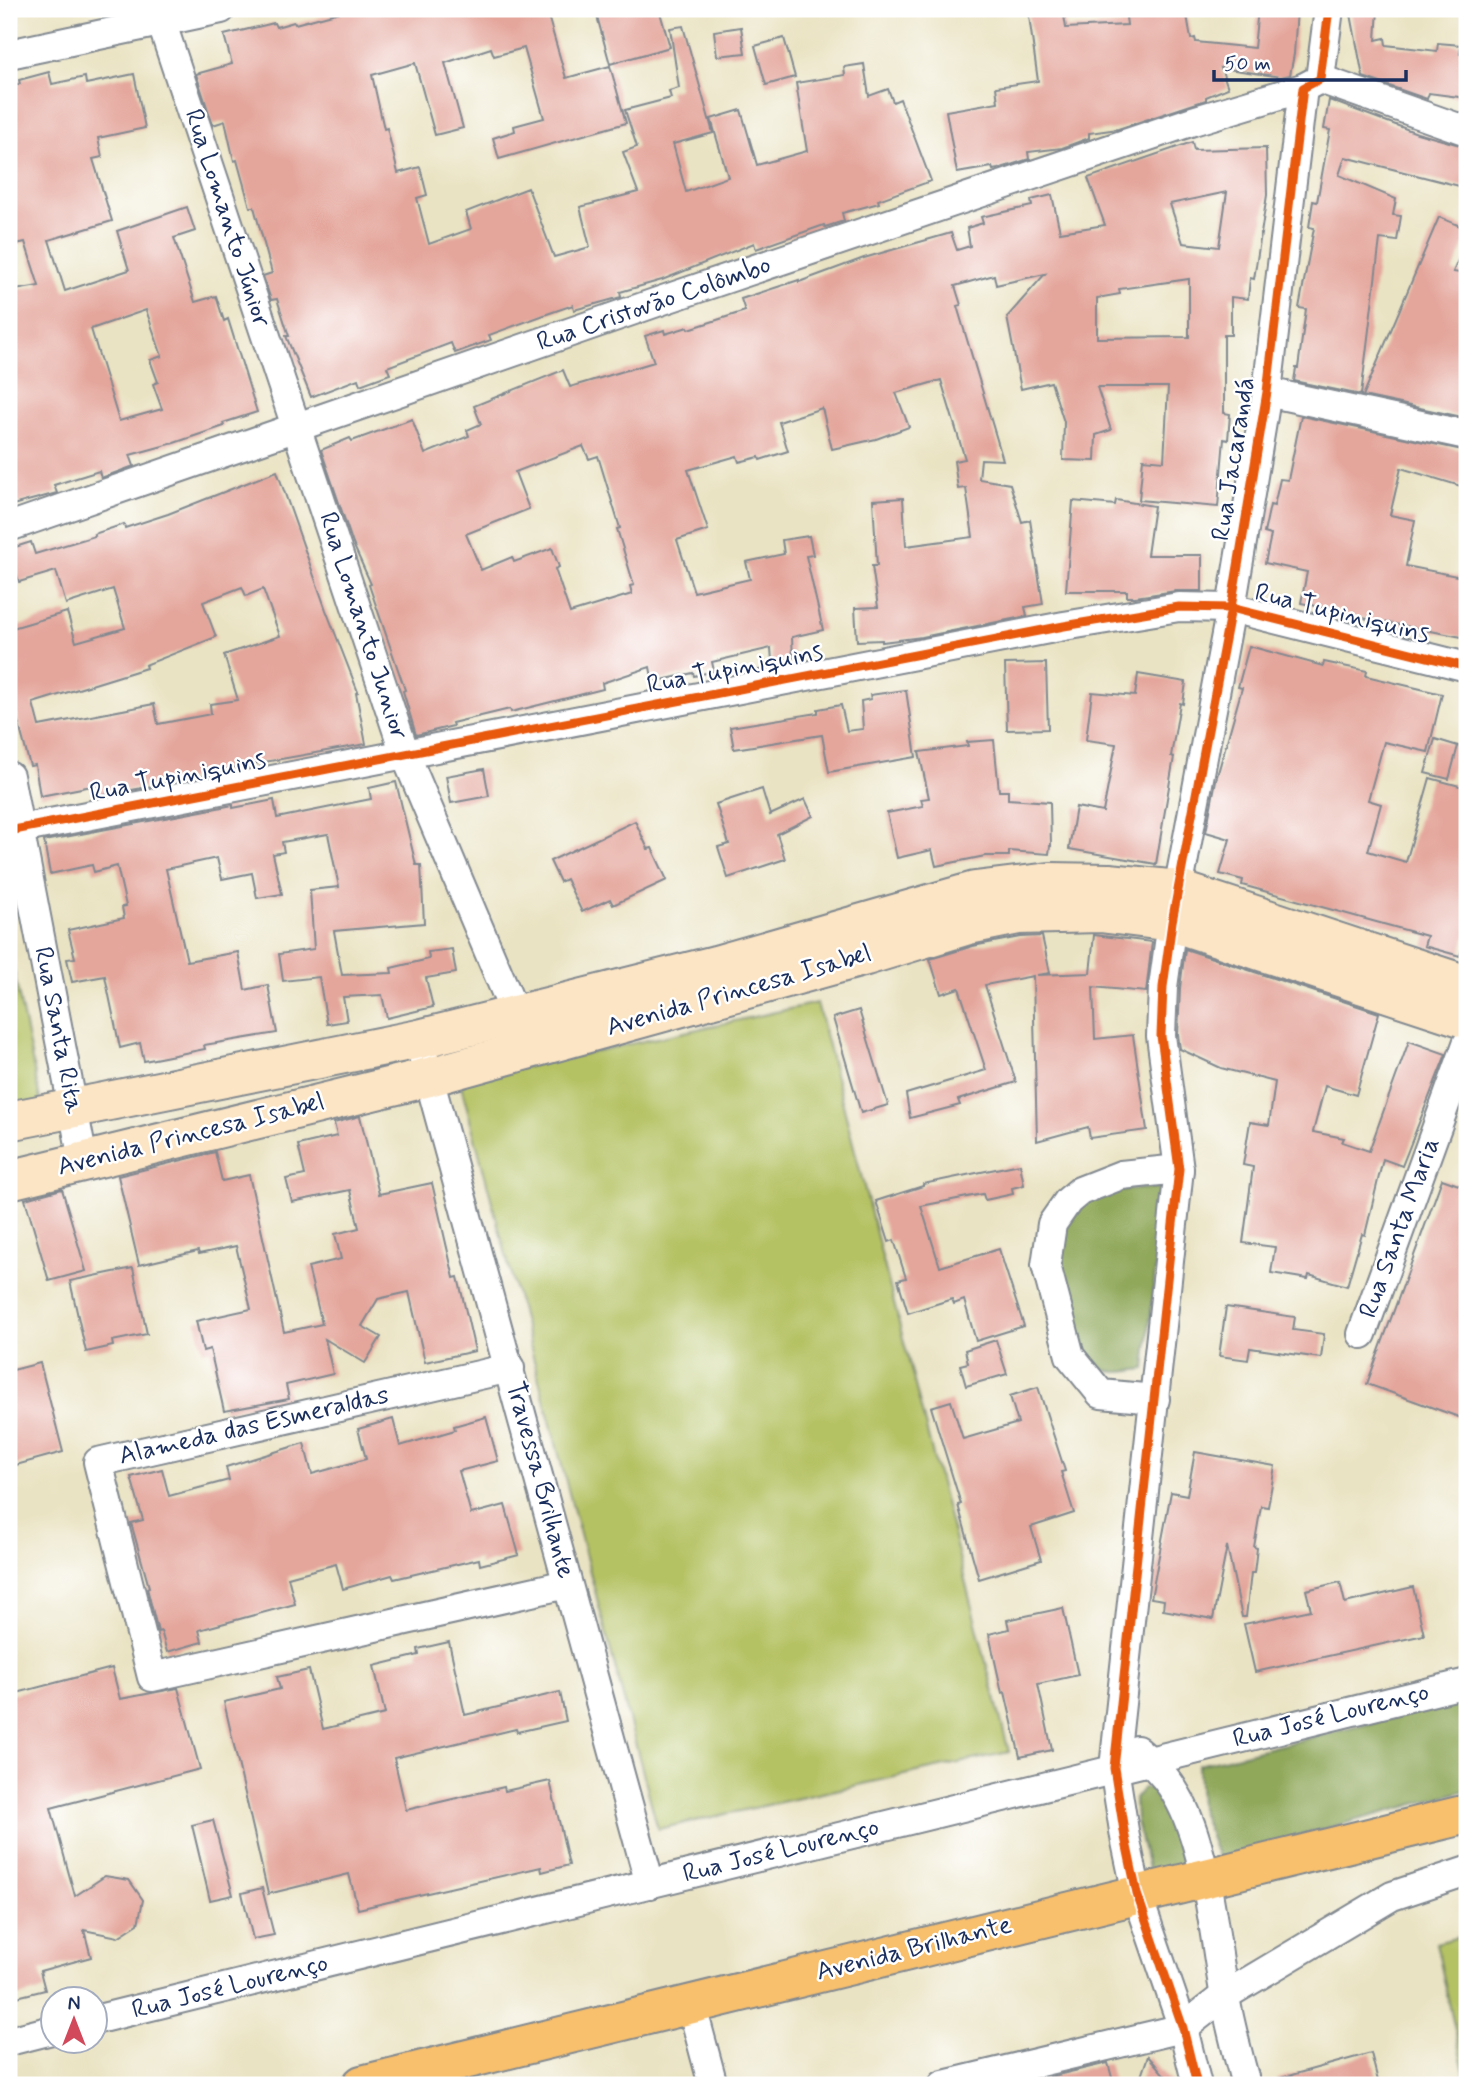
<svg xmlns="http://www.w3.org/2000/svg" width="1476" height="2094" viewBox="0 0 1476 2094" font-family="Mynerve,sans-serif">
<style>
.green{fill:#b5c264;stroke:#687861;stroke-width:2}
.forest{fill:#90a85a;stroke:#566c5c;stroke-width:2}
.building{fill:#e4a69b;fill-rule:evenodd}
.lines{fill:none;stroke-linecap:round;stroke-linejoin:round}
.minor-casing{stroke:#828990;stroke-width:32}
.secondary-casing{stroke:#828990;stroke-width:42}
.primary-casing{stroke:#828990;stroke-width:42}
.minor{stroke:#fff;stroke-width:28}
.secondary{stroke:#fce5c4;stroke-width:38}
.primary{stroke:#f8bf6c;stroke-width:38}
.cycleway-casing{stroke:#fff;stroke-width:13}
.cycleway{stroke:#e8590c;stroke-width:9}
.labels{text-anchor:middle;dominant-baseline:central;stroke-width:5;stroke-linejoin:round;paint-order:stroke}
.street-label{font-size:26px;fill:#1b2f5e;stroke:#fff}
</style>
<rect width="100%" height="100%" fill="#fff"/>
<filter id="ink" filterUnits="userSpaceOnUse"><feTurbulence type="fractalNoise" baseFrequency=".0143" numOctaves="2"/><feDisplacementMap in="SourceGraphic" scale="14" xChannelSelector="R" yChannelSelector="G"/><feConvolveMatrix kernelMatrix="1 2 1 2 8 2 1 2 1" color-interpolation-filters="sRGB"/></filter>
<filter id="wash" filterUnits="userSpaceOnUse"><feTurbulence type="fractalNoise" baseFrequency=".00686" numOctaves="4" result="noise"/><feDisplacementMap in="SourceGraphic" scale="28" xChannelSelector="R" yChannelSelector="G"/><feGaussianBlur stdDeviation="1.57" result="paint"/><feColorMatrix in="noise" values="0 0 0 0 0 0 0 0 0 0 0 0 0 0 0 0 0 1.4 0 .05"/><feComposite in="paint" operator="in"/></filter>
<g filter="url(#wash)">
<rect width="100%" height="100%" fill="#eae3c3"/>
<!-- green -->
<g class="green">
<polygon points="9,948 42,1109 9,1115"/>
<polygon points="817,1003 1009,1752 658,1829 460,1081"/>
<polygon points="1467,1935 1467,2085 1436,1943"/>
</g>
<!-- forest -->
<g class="forest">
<path d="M1164 1187 1145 1369C1133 1370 1115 1375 1103 1369 1082 1359 1060 1285 1058 1261 1056 1244 1064 1214 1080 1203 1101 1190 1139 1189 1164 1187Z"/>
<polygon points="1467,1700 1467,1790 1218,1858 1200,1808 1198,1765"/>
<polygon points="1143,1788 1159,1792 1183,1864 1149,1872 1136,1821 1135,1798"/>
</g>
<g id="blocks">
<!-- building -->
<g class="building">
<polygon points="351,9 546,9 566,78 610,66 626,123 499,159 493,138 515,131 514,126 544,118 524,48 494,56 491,48 445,63 463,128 435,135 415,63 372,75 384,129 387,128 398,173 420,167 427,195 417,198 429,244 471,229 466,212 528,188 554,257 590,247 580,207 638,192 623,152 637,147 625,110 671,98 669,91 679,88 670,28 683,26 713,133 673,144 686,192 728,177 711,119 741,110 757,165 807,151 796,83 845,75 844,67 864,64 869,96 888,89 893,102 900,99 931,181 878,200 879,203 842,213 844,221 825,227 824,225 756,249 754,243 662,280 620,292 621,297 574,310 573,305 547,314 489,335 491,340 455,353 451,343 387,367 390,374 360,385 358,379 311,397 286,336 289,336 277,299 271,300 263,276 272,273 254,207 250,207 237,160 234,161 225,121 213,125 196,74 232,64 224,35 274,23 276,27 294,22 295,24"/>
<polygon points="595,9 659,9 670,47 610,64"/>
<polygon points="1028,9 1063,9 1066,28 1127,25 1125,9 1186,9 1191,39 1195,38 1196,42 1254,48 1258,9 1297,9 1294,54 1290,75 1281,77 1221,68 1228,88 1206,97 1206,100 1118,129 1089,133 1089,138 1062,148 1028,152 1029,159 998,169 993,170 992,167 957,173 946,111 998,102 996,87 1038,81"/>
<polygon points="1350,9 1378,9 1376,40 1385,38 1386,45 1437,51 1438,43 1461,45 1460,54 1467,54 1467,98 1429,93 1427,99 1363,77"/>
<polygon points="741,27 745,53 717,56 714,31"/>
<polygon points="784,38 795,77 766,85 755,46"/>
<path d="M49 72 52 84 85 77 86 84 134 74 145 128 98 138 102 157 93 159 112 221 49 240 65 291 129 270 117 231 187 207 195 231 174 238 195 302 216 296 224 321 228 319 257 412 223 423 224 426 174 443 130 455 134 466 101 478 99 471 54 485 57 493 9 506V291L39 286 25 242 9 246V85L20 84 19 80ZM146 310 162 356 150 360 158 382 153 384 162 409 119 421 91 329Z"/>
<polygon points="1329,100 1417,133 1467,147 1467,188 1345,157 1339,175 1396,199 1393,215 1401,216 1397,241 1380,239 1361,395 1294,381 1296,368 1298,368 1306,309 1299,308 1314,228 1309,227 1313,201 1317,202 1330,130 1324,129"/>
<path d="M1192 142 1194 150 1266 148 1267 195 1254 279 1250 278 1248 299 1231 297V335H1224V413L1230 414 1228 440 1224 439 1218 507 1139 500 1143 459 1164 461 1168 387H1097L1111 430 1096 435 1095 461 1063 460 1064 422 1051 382 1021 389 1007 317 1045 274 996 285 994 275 955 286 961 305 957 306 1003 460 981 459 979 479 1010 484 1022 522 1030 520 1043 604 1025 607 1027 616 922 637 882 642V640L857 641 855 608 878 607 872 566H877L873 500 903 498 906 546 973 537 966 488 958 489 954 461 965 459 941 380 896 393 909 427 876 439 832 449 822 408 779 422 788 451 760 460 759 457 739 462 737 456 688 470 708 530 677 540 694 592 750 579 746 562 784 554 782 540 809 536 813 555 806 556 823 630 792 637 793 659 772 661 771 648 712 662 714 671 694 676 693 673 653 682 650 667 602 683 603 689 511 712 510 709 452 723 453 726 416 735 403 691 405 690 369 585 371 584 353 544 321 450 350 438 352 441 412 419 425 454 469 436 467 430 481 424 474 406 563 370 570 387 654 362 645 336 664 330 665 334 688 327 689 329 745 311 741 299 799 280V282L864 258 951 233 957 250 970 246 967 228 983 223 981 217 1032 206 1031 200 1052 195 1060 232 1105 225 1088 178ZM1227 192 1219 247 1183 243 1170 204ZM1189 279V337L1097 338V298L1120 294 1119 289ZM583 446 589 459 598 456 620 528 617 529 634 585 630 586 632 594 570 613 555 569 559 567 552 548 514 562 512 557 481 570 466 534 529 509 515 472Z"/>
<polygon points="1439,217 1467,229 1467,239 1453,272 1467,274 1467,418 1363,396"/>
<polygon points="1301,416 1467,451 1467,488 1401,468 1390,515 1415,520 1406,566 1467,578 1467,638 1342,614 1342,611 1301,603 1307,572 1265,563 1271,535 1264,533 1270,505 1274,506 1280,479 1288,480"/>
<path d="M277 471 326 610 358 692 356 693 366 744 225 769 226 772 95 797 92 786 40 796 35 765 30 766 9 687V629L67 612 76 642 125 628 113 589 66 604 56 571 19 582 9 549 31 542 35 554 95 536 94 534 124 524 125 528 168 514ZM242 587 246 596 263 589 280 636 224 655 238 700 210 704 211 714 158 724 154 704 39 726 33 703 146 668 145 665 216 637 203 602Z"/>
<polygon points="1116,500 1154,506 1147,555 1202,555 1202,591 1176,591 1135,597 1127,597 1127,591 1066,591 1073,501 1115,505"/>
<polygon points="1249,646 1323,666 1324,662 1367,671 1366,676 1442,694 1428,752 1384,742 1368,800 1381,804 1368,851 1406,862 1430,778 1467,788 1467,932 1460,956 1424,946 1427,936 1242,885 1243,880 1220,874 1230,839 1206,832 1216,780 1242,688 1238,687"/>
<polygon points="1046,663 1048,729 1007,730 1005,664"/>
<polygon points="1138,674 1186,682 1183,704 1180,703 1171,756 1174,757 1156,864 1069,849 1076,807 1103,812 1116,744 1086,740 1092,692 1135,696"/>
<polygon points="906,690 916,757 829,772 822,735 734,749 730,727 818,713 818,709 841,705 847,731 863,729 861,701 871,699 870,695"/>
<polygon points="1435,739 1458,746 1449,779 1425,773"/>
<polygon points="994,740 999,791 1008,791 1008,799 1050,802 1051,846 1050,846 1049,854 1009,851 1009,856 985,856 936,866 932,850 897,858 887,813 923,806 921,799 929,798 919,752 968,746 967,742"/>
<polygon points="484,769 489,796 451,803 446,776"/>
<polygon points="396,782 416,865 421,865 424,923 334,931 342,975 392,973 391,968 429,959 428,952 452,949 456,973 426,978 433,1007 387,1018 382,995 343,997 347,1021 327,1024 319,977 283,981 279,954 314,949 310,890 339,887 328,834 282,842 284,852 273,854 282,894 257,898 252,873 222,879 217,858 166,869 187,961 238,952 245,990 268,985 277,1033 204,1045 205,1049 144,1061 140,1043 120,1048 105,976 72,982 67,959 75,958 68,930 124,918 122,907 126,906 117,866 94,872 92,865 50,874 44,841 233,805 233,808 274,800 277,818 371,799 369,788"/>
<polygon points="762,789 770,815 805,799 813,816 777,834 785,859 728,878 718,847 729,844 716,804"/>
<polygon points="635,821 648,849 652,848 667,880 613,905 610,899 582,912 566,879 560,882 550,861"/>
<polygon points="1094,935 1152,942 1146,992 1093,987 1095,1039 1133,1035 1147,1130 1090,1138 1088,1127 1037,1141 1033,976 985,985 1016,1082 958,1100 960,1105 910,1118 906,1094 986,1070 959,988 941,994 930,959 973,946 1020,937 1042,936 1050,973 1037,975 1090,973"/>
<polygon points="1185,949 1379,1013 1356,1095 1325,1086 1313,1132 1344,1138 1342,1142 1369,1151 1409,1041 1446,1054 1402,1166 1383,1159 1365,1235 1362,1234 1347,1286 1309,1275 1308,1279 1271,1273 1275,1247 1243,1243 1253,1167 1243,1165 1250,1122 1269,1125 1275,1082 1221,1068 1180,1049 1178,1035 1180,988"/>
<polygon points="859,1010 888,1105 861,1113 833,1018"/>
<polygon points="360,1116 379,1194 432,1183 454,1278 458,1277 475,1351 425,1362 409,1292 378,1299 362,1326 381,1337 365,1363 325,1339 333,1374 286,1385 289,1399 224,1411 210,1349 203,1351 196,1321 251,1309 236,1246 199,1254 198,1251 139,1265 118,1176 215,1152 222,1181 249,1175 284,1332 322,1324 308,1267 341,1259 335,1234 359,1228 350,1190 292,1202 286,1179 305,1175 298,1145 337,1136 334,1123"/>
<polygon points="1020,1164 1024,1185 1012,1188 1013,1194 985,1200 983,1194 921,1206 940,1267 999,1249 1024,1326 976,1341 964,1300 954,1304 952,1299 908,1313 898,1280 906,1278 894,1240 889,1242 876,1201 923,1186 923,1184"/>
<polygon points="1442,1179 1467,1188 1467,1420 1367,1384"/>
<polygon points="62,1189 86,1271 49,1281 25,1199"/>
<polygon points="133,1268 147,1334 112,1341 113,1346 86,1352 70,1281"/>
<polygon points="1226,1307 1295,1317 1293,1330 1324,1334 1321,1358 1250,1348 1248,1360 1219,1356"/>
<polygon points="996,1340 1007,1374 966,1386 960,1365 968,1363 965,1350"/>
<polygon points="40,1363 63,1452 9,1467 9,1371"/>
<polygon points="1038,1387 1065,1471 1061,1472 1074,1513 1031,1527 1041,1560 979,1579 958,1505 961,1504 931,1407 951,1401 963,1439 1018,1423 1010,1396"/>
<polygon points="486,1417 498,1461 459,1471 471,1514 505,1505 519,1555 480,1565 479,1559 394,1579 392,1575 343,1589 336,1564 288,1577 295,1604 199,1630 202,1642 167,1652 161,1631 158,1632 147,1588 149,1587 131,1523 143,1520 131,1477 162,1469 169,1496 229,1480 226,1467 304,1443 312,1474 366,1459 358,1429 393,1419 400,1446 455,1430 454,1426"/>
<polygon points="1195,1452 1275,1466 1268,1507 1261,1506 1254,1547 1257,1548 1254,1573 1251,1573 1246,1617 1242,1617 1227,1546 1213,1619 1163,1610 1164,1600 1151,1598 1171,1492 1187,1495"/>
<polygon points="1340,1582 1345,1603 1413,1587 1424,1635 1255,1672 1244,1624 1311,1610 1306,1590"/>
<polygon points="1063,1608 1078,1675 1038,1684 1052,1750 1020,1757 1005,1692 1002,1693 989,1634 1009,1629 1007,1620"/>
<polygon points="449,1642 465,1715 560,1692 566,1721 517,1732 516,1729 394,1758 406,1810 504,1787 505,1791 550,1781 569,1865 542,1872 541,1867 358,1909 349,1874 268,1894 224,1702 280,1689 277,1677 309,1670 323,1729 385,1714 374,1666 419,1655 418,1649"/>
<polygon points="112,1668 120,1699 178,1688 200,1769 51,1808 75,1896 105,1876 129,1880 143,1900 138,1924 118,1937 84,1930 91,1957 40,1971 45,1990 9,1999 9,1695"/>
<polygon points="213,1820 233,1895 210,1900 192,1825"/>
<polygon points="262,1888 274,1935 253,1939 242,1893"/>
<polygon points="1371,2053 1379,2085 1278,2085 1277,2079"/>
<polygon points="1148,2056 1173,2085 1138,2085"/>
<polygon points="1108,2063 1114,2085 1050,2085 1049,2077"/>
</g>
</g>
</g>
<g filter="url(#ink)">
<use href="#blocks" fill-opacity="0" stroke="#828990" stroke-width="2"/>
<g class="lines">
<!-- minor casing -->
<g class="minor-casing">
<g id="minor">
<polyline points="157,9 405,754 522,1030"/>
<polyline points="9,54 221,9"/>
<polyline points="1320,79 1467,131"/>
<polyline points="1267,392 1467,435"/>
<polyline points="9,527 663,300 1193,121 1303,88"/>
<polyline points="9,776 83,1160"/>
<polyline points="9,831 1064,626 1179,607 1231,608 1467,667"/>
<polyline points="424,1060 650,1884"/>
<polyline points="1362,1334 1467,1044"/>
<polyline points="510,1368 98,1462 152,1677 567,1584"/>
<polyline points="1155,1399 1101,1394 1070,1356 1046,1265 1052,1224 1068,1201 1080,1191 1121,1175 1179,1169"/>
<path d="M1137 1750C1151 1762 1167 1777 1176 1794 1207 1846 1213 1931 1224 1991 1229 2023 1238 2054 1246 2085"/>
<polyline points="691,2003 713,2085"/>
<polyline points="94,2020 1467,1683"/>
<polyline points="9,2041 52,2030"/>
<polyline points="943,2085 1183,2028 1224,1996 1392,1896 1467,1871"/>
<polyline points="1197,2085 1183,2028 1137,1894 1125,1837 1114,1768 1179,1169 1161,1036 1163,987 1172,922 1231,608 1267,392 1303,88 1320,79 1329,9"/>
</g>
</g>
<!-- secondary casing -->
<g class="secondary-casing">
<g id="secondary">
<polyline points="9,1121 419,1039 716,965 975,891 1050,882 1109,883 1179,890 1467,985"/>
<polyline points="9,1180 429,1077 866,956 968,925 1018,915 1100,913 1172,922 1467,1019"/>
</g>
</g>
<!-- primary casing -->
<g class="primary-casing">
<polyline id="primary" points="362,2085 1467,1814"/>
</g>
<!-- minor -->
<use href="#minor" class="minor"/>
<!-- secondary -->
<use href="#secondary" class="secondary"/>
<!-- primary -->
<use href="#primary" class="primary"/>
<!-- cycleway casing -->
<g class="cycleway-casing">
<g id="cycleway">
<polyline points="9,831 1064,626 1179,607 1231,608 1467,667"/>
<polyline points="1197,2085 1183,2028 1137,1894 1125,1837 1114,1768 1179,1169 1161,1036 1163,987 1172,922 1231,608 1267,392 1303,88 1320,79 1329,9"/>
</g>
</g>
<!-- cycleway -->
<use href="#cycleway" class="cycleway"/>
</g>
</g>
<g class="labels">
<!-- street labels -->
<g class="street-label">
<text transform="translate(227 218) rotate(72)">Rua Lomanto Júnior</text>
<text transform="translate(654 304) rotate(-19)">Rua Cristovão Colômbo</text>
<text transform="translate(1234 459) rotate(-81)">Rua Jacarandá</text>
<text transform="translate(1342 614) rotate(14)">Rua Tupiniquins</text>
<text transform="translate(363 626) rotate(72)">Rua Lomanto Junior</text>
<text transform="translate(735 669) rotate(-11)">Rua Tupiniquins</text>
<text transform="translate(178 777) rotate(-11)">Rua Tupiniquins</text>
<text transform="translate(739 991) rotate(-16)">Avenida Princesa Isabel</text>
<text transform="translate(58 1030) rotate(79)">Rua Santa Rita</text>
<text transform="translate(191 1135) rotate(-14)">Avenida Princesa Isabel</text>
<text transform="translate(1400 1228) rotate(-70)">Rua Santa Maria</text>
<text transform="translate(254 1426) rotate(-13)">Alameda das Esmeraldas</text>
<text transform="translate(540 1480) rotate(75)">Travessa Brilhante</text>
<text transform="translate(1331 1716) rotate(-14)">Rua José Lourenço</text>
<text transform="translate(781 1851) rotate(-14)">Rua José Lourenço</text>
<text transform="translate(914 1949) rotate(-14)">Avenida Brilhante</text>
<text transform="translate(230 1987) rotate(-14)">Rua José Lourenço</text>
</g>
</g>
<!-- margin -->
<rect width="1476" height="2094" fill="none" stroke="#fff" stroke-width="35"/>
<!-- north arrow -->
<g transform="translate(74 2020)"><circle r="33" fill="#ffffff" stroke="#a4acbf" stroke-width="2"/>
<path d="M0-5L12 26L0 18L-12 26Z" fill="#d1495b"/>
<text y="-10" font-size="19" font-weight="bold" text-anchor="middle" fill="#1b2f5e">N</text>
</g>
<!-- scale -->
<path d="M1214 70v10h192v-10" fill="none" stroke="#1b2f5e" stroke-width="3.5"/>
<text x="1224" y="70" font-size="21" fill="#1b2f5e" stroke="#ffffff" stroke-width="5" paint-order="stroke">50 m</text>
</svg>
